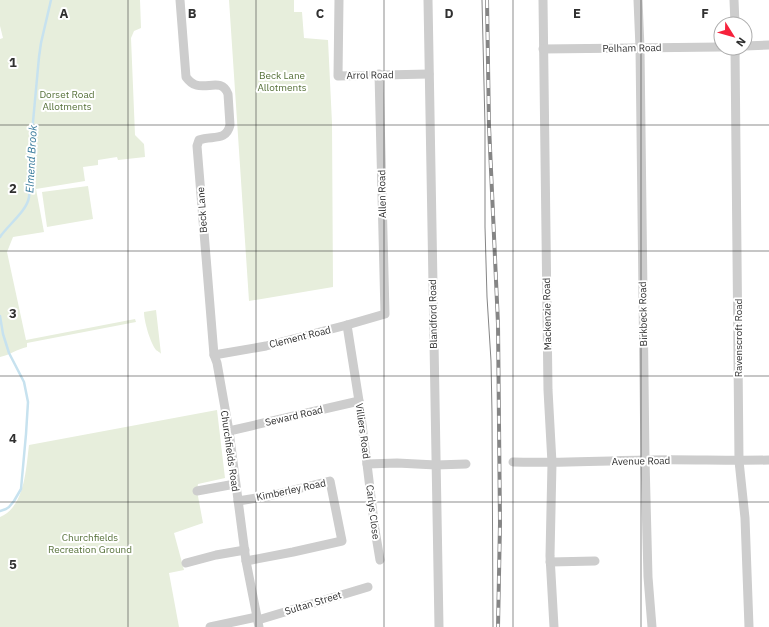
<svg xmlns="http://www.w3.org/2000/svg" width="769" height="627" viewBox="0 0 769 627" font-family="'IBM Plex Sans',sans-serif">
<style>
.green{fill:#e7eedc}
.lines{fill:none;stroke-linecap:round;stroke-linejoin:round}
.stream{stroke:#c7e2ef;stroke-width:2.5}
.minor{stroke:#cdcdcd;stroke-width:9}
.tram{stroke:#858585;stroke-width:1}
.rail-casing{stroke:#858585;stroke-width:4}
.rail{stroke:#fff;stroke-width:2.5;stroke-dasharray:8;stroke-linecap:butt}
.grid{fill:none;stroke:#303030;stroke-width:1;stroke-opacity:0.55}
.labels{text-anchor:middle;dominant-baseline:central;stroke-width:4;stroke-linejoin:round;paint-order:stroke}
.street-label{font-size:10px;fill:#303030;stroke:#fff}
.park-label{font-size:10px;fill:#557038;stroke:#fff}
.water-label{font-size:11px;font-style:italic;fill:#35789a;stroke:#fff}
.grid-label{font-size:13px;text-anchor:middle;font-weight:bold;fill:#303030;stroke:#fff;stroke-width:4;stroke-linejoin:round;paint-order:stroke}
</style>
<rect width="100%" height="100%" fill="#fff"/>
<!-- green -->
<g class="green">
<path d="M0 0H140L141 28 134 31 131 38 135 135 144 144 145 157 118 160 117 157 98 160V165L83 167 85 181 36 189 44 232 13 237 7 252 26 340 135 319 136 322 27 343V347C17 349 10 355 0 357V39L3 38 0 26Z"/>
<polygon points="229,0 294,0 294,12 302,12 304,38 328,40 332,123 333,287 249,301"/>
<polygon points="88,186 93,219 47,227 42,192"/>
<path d="M156 310 161 354C161 353 156 350 156 350 150 342 144 321 144 312Z"/>
<path d="M217 410 225 478 198 484 197 491 203 523 174 533 184 570 169 573 179 627H0V517C25 507 26 468 29 445Z"/>
</g>
<g class="lines">
<!-- stream -->
<g class="stream">
<path d="M0 237C8 225 27 211 29 197 30 191 28 183 28 176L39 57 41 43 51 0"/>
<polyline points="0,316 3,334 9,353 24,382 28,402 26,434 21,489 14,501 9,507 6,509 0,511"/>
</g>
<!-- minor -->
<g class="minor">
<path d="M180 0 186 77C189 81 192 84 196 85 208 89 222 78 228 94L230 125C226 142 212 135 199 140L197 146 214 355 217 363 229 431 246 561 259 627"/>
<polyline points="339,0 338,76 429,74"/>
<polyline points="428,0 439,627"/>
<polyline points="543,0 548,390 552,463 550,556 554,627"/>
<polyline points="638,0 640,48 645,460 648,577 652,627"/>
<polyline points="734,0 735,24"/>
<polyline points="745,46 769,45"/>
<polyline points="735,48 739,461 745,518 749,627"/>
<polyline points="543,49 721,47"/>
<polyline points="347,325 359,401 367,464 397,463 436,465 466,464"/>
<polyline points="214,355 266,346 347,325 385,314 379,74"/>
<polyline points="229,431 359,401"/>
<path d="M513 462C557 463 600 461 644 460 686 459 727 461 769 460"/>
<polyline points="367,464 375,530 380,560"/>
<polyline points="197,491 235,484"/>
<polyline points="238,501 269,496 330,481 342,541 293,552 246,561"/>
<polyline points="550,562 595,561"/>
<polyline points="186,563 216,555 245,550"/>
<polyline points="258,620 368,587"/>
<polyline points="210,627 257,617"/>
</g>
<!-- tram -->
<polyline class="tram" points="482,0 485,126 485,227 487,297 491,361 492,413 493,627"/>
<!-- rail casing -->
<g class="rail-casing">
<polyline id="rail" points="487,0 489,126 498,324 500,523 498,627"/>
</g>
<!-- rail -->
<use href="#rail" class="rail"/>
</g>
<!-- grid -->
<path class="grid" d="M128 0V627M256 0V627M384 0V627M513 0V627M641 0V627M0 125H769M0 251H769M0 376H769M0 502H769"/>
<g class="labels">
<!-- street labels -->
<g class="street-label">
<text transform="translate(632 48) rotate(-1)">Pelham Road</text>
<text transform="translate(370 75) rotate(-1)">Arrol Road</text>
<text transform="translate(382 194) rotate(-91)">Allen Road</text>
<text transform="translate(202 210) rotate(-94)">Beck Lane</text>
<text transform="translate(433 314) rotate(-91)">Blandford Road</text>
<text transform="translate(547 314) rotate(-91)">Mackenzie Road</text>
<text transform="translate(643 314) rotate(-91)">Birkbeck Road</text>
<text transform="translate(300 337) rotate(-14)">Clement Road</text>
<text transform="translate(738 338) rotate(-90)">Ravenscroft Road</text>
<text transform="translate(294 416) rotate(-13)">Seward Road</text>
<text transform="translate(363 431) rotate(82)">Villiers Road</text>
<text transform="translate(230 451) rotate(82)">Churchfields Road</text>
<text transform="translate(641 461) rotate(-1)">Avenue Road</text>
<text transform="translate(291 490) rotate(-12)">Kimberley Road</text>
<text transform="translate(373 512) rotate(83)">Carlys Close</text>
<text transform="translate(313 603) rotate(-17)">Sultan Street</text>
</g>
<!-- park labels -->
<g class="park-label">
<text x="282" y="75">Beck Lane<tspan x="282" dy="12">Allotments</tspan></text>
<text x="67" y="94">Dorset Road<tspan x="67" dy="12">Allotments</tspan></text>
<text x="90" y="537">Churchfields<tspan x="90" dy="12">Recreation Ground</tspan></text>
</g>
<!-- water labels -->
<g class="water-label">
<text transform="translate(31 159) rotate(-87)">Elmend Brook</text>
</g>
</g>
<g class="grid-label">
<text x="64" y="18">A</text>
<text x="192" y="18">B</text>
<text x="320" y="18">C</text>
<text x="449" y="18">D</text>
<text x="577" y="18">E</text>
<text x="705" y="18">F</text>
<text x="13" y="67">1</text>
<text x="13" y="193">2</text>
<text x="13" y="318">3</text>
<text x="13" y="443">4</text>
<text x="13" y="569">5</text>
</g>
<!-- north arrow -->
<g transform="translate(733 36) rotate(127)"><circle r="19" fill="#ffffff" stroke="#acacac"/>
<path d="M0-3L7 15L0 10L-7 15Z" fill="#f6223c"/>
<text y="-6" font-size="11" font-weight="bold" text-anchor="middle" fill="#303030">N</text>
</g>
</svg>
